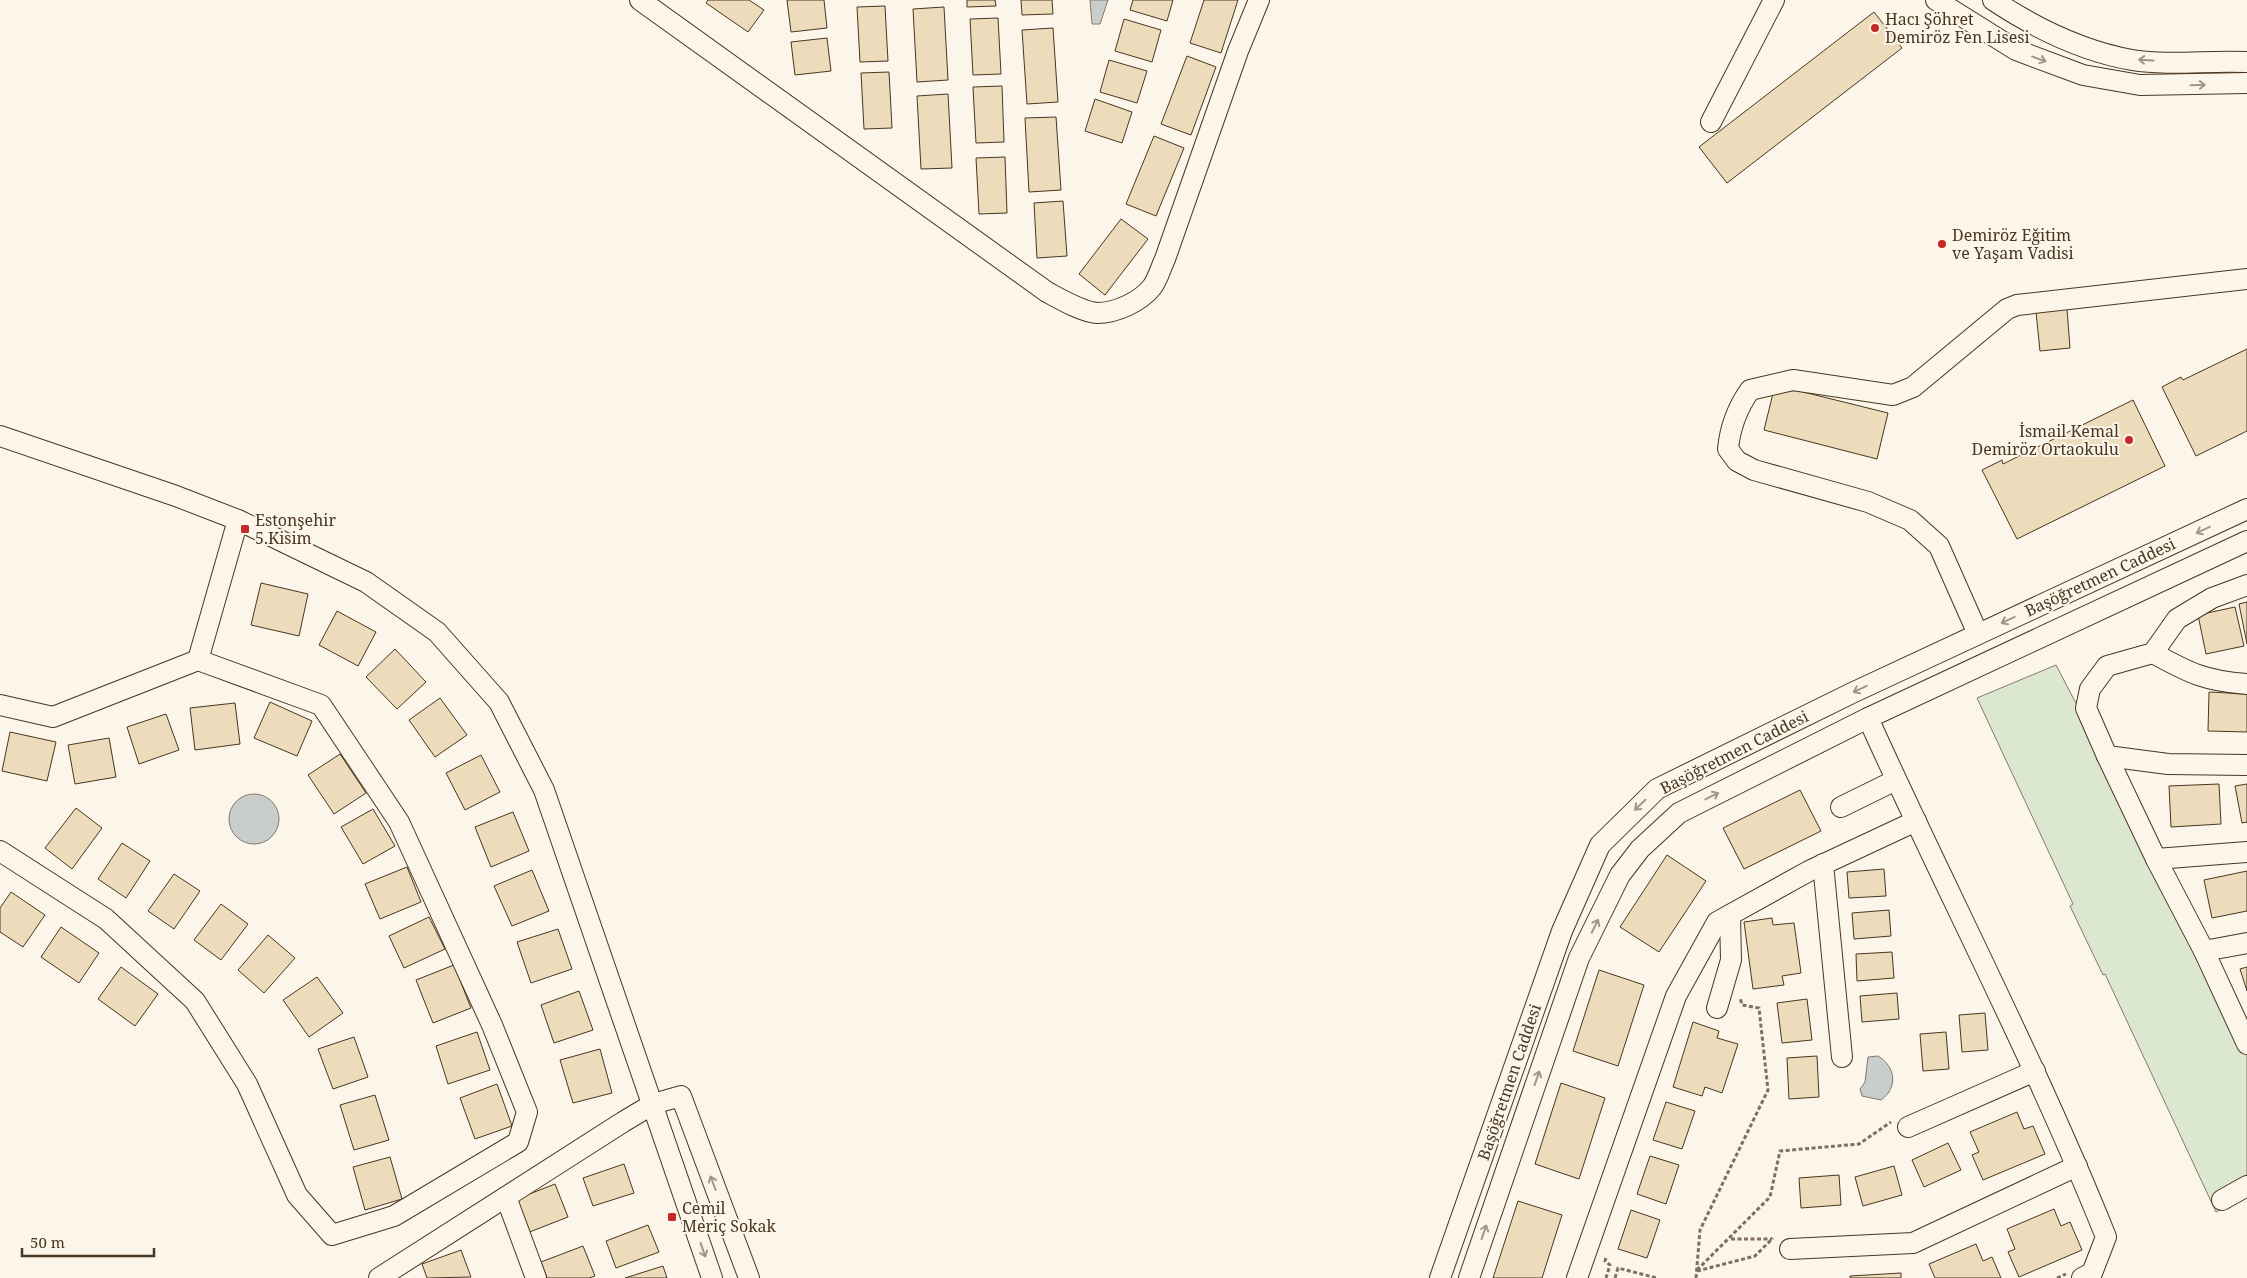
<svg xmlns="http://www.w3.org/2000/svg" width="2247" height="1278" viewBox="0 0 2247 1278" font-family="'Noto Serif',serif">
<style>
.green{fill:#dce7d0;stroke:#887966}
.water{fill:#c9cecd;stroke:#887966}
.building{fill:#ecdcbc;stroke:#4a3520}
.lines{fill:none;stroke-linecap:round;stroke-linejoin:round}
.minor-casing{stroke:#4a3520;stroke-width:22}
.path{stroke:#7f6f5c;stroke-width:3;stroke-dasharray:4 2.5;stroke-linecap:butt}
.minor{stroke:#fbf6e9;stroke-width:20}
.oneway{stroke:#a29684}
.poi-dot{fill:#c62828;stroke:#fbf6e9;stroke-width:2}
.labels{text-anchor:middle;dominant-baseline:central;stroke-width:4;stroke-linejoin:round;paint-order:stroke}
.poi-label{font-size:16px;fill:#4a3520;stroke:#fbf6e9;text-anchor:start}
.street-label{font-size:16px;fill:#4a3520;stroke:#fbf6e9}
</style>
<rect width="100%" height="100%" fill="#fbf6e9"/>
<!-- green -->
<polygon class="green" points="2056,665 2247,1031 2247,1197 2216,1212 2105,974 2103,975 2070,906 2073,904 1977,698"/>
<!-- water -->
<g class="water">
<polygon points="1090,0 1108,0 1100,24 1092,24"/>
<circle cx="254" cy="819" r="25"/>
<path d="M1878 1056C1895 1066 1899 1087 1881 1100L1862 1096 1860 1089 1865 1082 1868 1057Z"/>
</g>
<!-- building -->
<g class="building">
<polygon points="708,0 749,0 764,10 748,32 706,3"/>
<polygon points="787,0 824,0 827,28 791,32"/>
<polygon points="967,0 995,0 996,6 967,7"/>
<polygon points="1021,0 1052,0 1053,14 1022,15"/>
<polygon points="1133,0 1173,0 1167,21 1130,10"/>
<polygon points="1204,0 1238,0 1221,53 1190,43"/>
<polygon points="885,6 888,61 860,62 857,7"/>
<polygon points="944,7 948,80 917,82 913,9"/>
<polygon points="1874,12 1902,48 1727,183 1699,147"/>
<polygon points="998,18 1001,74 973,75 970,19"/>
<polygon points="1124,19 1161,30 1152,62 1115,51"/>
<polygon points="1053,28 1058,102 1027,104 1022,30"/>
<polygon points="827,38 831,71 795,75 791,42"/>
<polygon points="1187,56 1216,67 1191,135 1161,124"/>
<polygon points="1109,60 1147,71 1137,103 1100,92"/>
<polygon points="889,72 892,128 864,129 861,73"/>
<polygon points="1002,86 1004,142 976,143 973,87"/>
<polygon points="948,94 952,168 921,169 917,96"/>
<polygon points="1095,99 1132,112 1122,143 1085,131"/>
<polygon points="1056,117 1061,190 1029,192 1025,118"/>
<polygon points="1154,136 1184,148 1156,216 1126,204"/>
<polygon points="1005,157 1007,213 979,214 976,158"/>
<polygon points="1063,201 1067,256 1037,258 1034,203"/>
<polygon points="1121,219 1148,239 1105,295 1079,274"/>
<polygon points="2067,309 2070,348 2040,351 2036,312"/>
<polygon points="2247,349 2247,431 2196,456 2162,387 2181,377 2183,380"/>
<polygon points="1775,385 1888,413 1877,459 1764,430"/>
<polygon points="2133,400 2165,466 2017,539 1982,470 2002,460 2003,464"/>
<polygon points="261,583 308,594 299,636 251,625"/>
<polygon points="2247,602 2247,644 2239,604"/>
<polygon points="2235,607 2244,646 2206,654 2198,615"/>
<polygon points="337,611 376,632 358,666 319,645"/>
<polygon points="395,649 426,682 397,709 366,677"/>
<polygon points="2209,692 2247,694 2247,732 2208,731"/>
<polygon points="440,698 467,735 435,757 409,720"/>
<polygon points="270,702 312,721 297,756 254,738"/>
<polygon points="235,703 240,744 195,750 190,708"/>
<polygon points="166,714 179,750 139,764 127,727"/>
<polygon points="10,732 56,742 47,781 2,771"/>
<polygon points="109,738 116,777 75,784 68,745"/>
<polygon points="340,754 366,793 334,814 308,775"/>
<polygon points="481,755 500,792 465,810 446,773"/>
<polygon points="2219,784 2221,824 2171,827 2169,786"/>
<polygon points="2247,784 2247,822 2242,823 2235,786"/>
<polygon points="1800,790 1821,831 1744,869 1723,828"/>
<polygon points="76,808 102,828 72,869 45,848"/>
<polygon points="373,809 395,846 363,864 341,827"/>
<polygon points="513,812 529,851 491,867 475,827"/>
<polygon points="122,843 150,861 126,898 98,879"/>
<polygon points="1667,855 1706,881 1659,952 1620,927"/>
<polygon points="407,867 421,902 380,919 365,884"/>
<polygon points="1884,869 1886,896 1849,898 1847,872"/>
<polygon points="532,870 549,911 512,926 494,886"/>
<polygon points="2247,871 2247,911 2212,918 2204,880"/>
<polygon points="174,874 200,891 174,929 148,911"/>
<polygon points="11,892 45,915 23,947 0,932 0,908"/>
<polygon points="221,904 248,924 221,960 194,940"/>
<polygon points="1889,910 1891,936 1854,939 1852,913"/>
<polygon points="429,917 445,949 404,968 389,936"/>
<polygon points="1772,918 1773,925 1794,923 1801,973 1782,976 1784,985 1753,989 1744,922"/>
<polygon points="61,927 99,953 79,983 41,957"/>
<polygon points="558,929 572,969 531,983 517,942"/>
<polygon points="268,935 295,958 264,993 238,970"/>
<polygon points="1892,952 1894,978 1857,981 1856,954"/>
<polygon points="454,965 471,1008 433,1023 416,980"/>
<polygon points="121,967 158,994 135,1026 98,999"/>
<polygon points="2247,967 2247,991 2240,969"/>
<polygon points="1599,970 1644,985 1618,1066 1573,1051"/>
<polygon points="317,977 343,1013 309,1037 283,1000"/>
<polygon points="579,991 593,1030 554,1043 541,1005"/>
<polygon points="1897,993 1899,1019 1862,1022 1860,996"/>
<polygon points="1807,999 1812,1040 1782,1043 1777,1003"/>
<polygon points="1985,1013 1988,1050 1962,1052 1959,1015"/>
<polygon points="1693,1022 1719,1031 1717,1038 1738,1044 1722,1093 1705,1087 1702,1096 1673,1087"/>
<polygon points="477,1032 490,1070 448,1084 436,1046"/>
<polygon points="1946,1032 1949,1069 1923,1071 1920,1034"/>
<polygon points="354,1037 368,1077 333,1089 318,1049"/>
<polygon points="600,1049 612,1093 573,1103 560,1060"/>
<polygon points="1817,1056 1819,1097 1789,1099 1787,1058"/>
<polygon points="1561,1083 1605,1098 1579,1179 1535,1164"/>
<polygon points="497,1084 512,1126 475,1139 460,1098"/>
<polygon points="375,1095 389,1140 354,1150 340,1105"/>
<polygon points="1666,1102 1695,1111 1682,1149 1653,1140"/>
<polygon points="2017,1112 2024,1129 2033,1126 2045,1154 1983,1180 1972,1155 1979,1152 1970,1132"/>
<polygon points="1948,1143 1961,1170 1924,1187 1912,1160"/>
<polygon points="1650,1156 1679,1165 1666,1204 1637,1194"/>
<polygon points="390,1157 402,1199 365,1210 353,1167"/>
<polygon points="624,1164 634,1193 593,1206 583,1178"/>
<polygon points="1894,1166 1902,1195 1863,1206 1855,1177"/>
<polygon points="1839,1175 1841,1205 1801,1208 1799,1178"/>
<polygon points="555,1184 568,1217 527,1233 514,1200"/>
<polygon points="1518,1201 1562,1215 1542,1278 1493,1278"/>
<polygon points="2054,1209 2061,1226 2070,1222 2082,1250 2019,1277 2008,1252 2015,1249 2007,1229"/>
<polygon points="1631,1210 1660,1220 1647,1258 1618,1249"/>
<polygon points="648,1225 659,1252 616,1268 606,1241"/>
<polygon points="1976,1244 1983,1261 1992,1257 2001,1278 1935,1278 1929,1264"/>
<polygon points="583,1246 595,1276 589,1278 547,1278 541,1262"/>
<polygon points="461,1250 471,1277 427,1278 422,1264"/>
<polygon points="663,1266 667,1278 625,1278"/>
<polygon points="1901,1273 1901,1278 1850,1278 1850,1276"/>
</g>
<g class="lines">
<!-- minor casing -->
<g class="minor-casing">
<g id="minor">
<path d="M640 0 1047 292C1060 299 1082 312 1097 313 1116 313 1140 302 1152 287 1158 279 1161 267 1165 259L1238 51 1259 0"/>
<polyline points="1936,0 2016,50 2083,75 2140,85 2247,83"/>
<path d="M1993 0C2035 28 2082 51 2132 60 2170 66 2209 60 2247 62"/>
<polyline points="1711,122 1774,0"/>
<polyline points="0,436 176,496 238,520 366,582 437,632 499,702 544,790 712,1278"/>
<polyline points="2247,585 2212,598 2177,619 2153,653 2107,666 2090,689 2086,708 2107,756 2156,859 2204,951 2247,1044"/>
<path d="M1978 634 1939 546 1910 520 1868 502 1754 470 1737 461 1728 449C1730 428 1738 407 1750 390L1793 380 1893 395 1913 387 2007 309 2017 305 2247 279"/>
<path d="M2153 653C2189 673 2205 681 2247 684"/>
<polyline points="0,705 53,717 198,660"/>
<path d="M1868 718C1946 891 2035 1060 2106 1237L2092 1273 2082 1278"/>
<polyline points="2107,756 2168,764 2247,765"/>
<polyline points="1841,807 1896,780"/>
<polyline points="0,851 106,919 195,1001 247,1084 297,1195 332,1235 394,1216 518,1142 527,1112 492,1025 399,822 321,705 198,660 238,520"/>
<polyline points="2156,859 2247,852"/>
<polyline points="1823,864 1842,1057"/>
<polyline points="2204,951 2247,943"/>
<polyline points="1717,1008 1731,960 1730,915"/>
<polyline points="1908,1127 2035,1071"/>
<polyline points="506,1197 536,1278"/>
<polyline points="2222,1200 2247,1186"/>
<polyline points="1790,1249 1913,1243 2077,1166"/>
<polyline points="379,1278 623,1122 653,1104 681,1096 749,1278"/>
<polyline points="1440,1278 1562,931 1600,845 1657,789 1852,693 2247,509"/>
<polyline points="1469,1278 1579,958 1620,875 1640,849 1679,813 1868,718 2247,541"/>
<polyline points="1577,1278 1676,996 1717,922 1809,871 1916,821"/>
</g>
</g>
<!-- path -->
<g class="path">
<polyline points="1731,1239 1772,1239"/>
<polyline points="1606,1258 1605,1261 1610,1265 1606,1278"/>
<polyline points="1697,1270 1770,1197 1780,1151 1859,1144 1891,1122"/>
<polyline points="1697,1271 1755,1256 1773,1238"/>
<polyline points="1615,1278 1618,1268 1657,1278"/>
<polyline points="1696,1278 1700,1230 1768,1090 1759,1008 1742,1005 1740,997"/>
<polyline points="2057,1278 2066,1274"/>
</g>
<!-- minor -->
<use href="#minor" class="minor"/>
</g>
<!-- one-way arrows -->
<defs><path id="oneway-shaft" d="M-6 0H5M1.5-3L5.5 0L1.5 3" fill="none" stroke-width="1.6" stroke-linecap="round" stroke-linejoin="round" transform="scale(1.25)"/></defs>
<g class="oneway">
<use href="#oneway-shaft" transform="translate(2039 59) rotate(20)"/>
<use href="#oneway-shaft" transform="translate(2146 60) rotate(-177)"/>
<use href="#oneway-shaft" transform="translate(2198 85) rotate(-2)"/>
<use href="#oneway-shaft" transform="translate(2203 530) rotate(155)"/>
<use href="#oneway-shaft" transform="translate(2008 620) rotate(155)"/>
<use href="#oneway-shaft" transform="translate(1860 689) rotate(155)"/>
<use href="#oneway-shaft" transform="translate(1712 796) rotate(-27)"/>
<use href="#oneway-shaft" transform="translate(1640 805) rotate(136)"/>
<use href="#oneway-shaft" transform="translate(1595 926) rotate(-64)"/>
<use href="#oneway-shaft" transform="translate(1537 1078) rotate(-71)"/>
<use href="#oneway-shaft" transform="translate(713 1183) rotate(-111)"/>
<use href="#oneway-shaft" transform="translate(1484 1232) rotate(-71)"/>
<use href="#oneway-shaft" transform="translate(703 1250) rotate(71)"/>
</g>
<!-- markers -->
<g class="poi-dot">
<circle cx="1875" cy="28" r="5"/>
<circle cx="1942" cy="244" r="5"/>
<circle cx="2129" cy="440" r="5"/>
<rect x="240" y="524" width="10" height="10" rx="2.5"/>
<rect x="667" y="1212" width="10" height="10" rx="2.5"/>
</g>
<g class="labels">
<!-- poi labels -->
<g class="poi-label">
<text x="1885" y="19">Hacı Şöhret<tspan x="1885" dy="18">Demiröz Fen Lisesi</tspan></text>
<text x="1952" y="235">Demiröz Eğitim<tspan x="1952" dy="18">ve Yaşam Vadisi</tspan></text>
<text x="2119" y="431" text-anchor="end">İsmail Kemal<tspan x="2119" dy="18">Demiröz Ortaokulu</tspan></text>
<text x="255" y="520">Estonşehir<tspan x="255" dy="18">5.Kisim</tspan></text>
<text x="682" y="1208">Cemil<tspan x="682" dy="18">Meriç Sokak</tspan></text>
</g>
<!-- street labels -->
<g class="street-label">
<text transform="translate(2100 577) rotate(-25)">Başöğretmen Caddesi</text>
<text transform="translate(1734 752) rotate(-27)">Başöğretmen Caddesi</text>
<text transform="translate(1509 1082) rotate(-71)">Başöğretmen Caddesi</text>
</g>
</g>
<!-- scale -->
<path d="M22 1248v8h132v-8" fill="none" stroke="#4a3520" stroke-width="2.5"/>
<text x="30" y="1248" font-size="15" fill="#4a3520" stroke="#fbf6e9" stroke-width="4" paint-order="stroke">50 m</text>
</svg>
